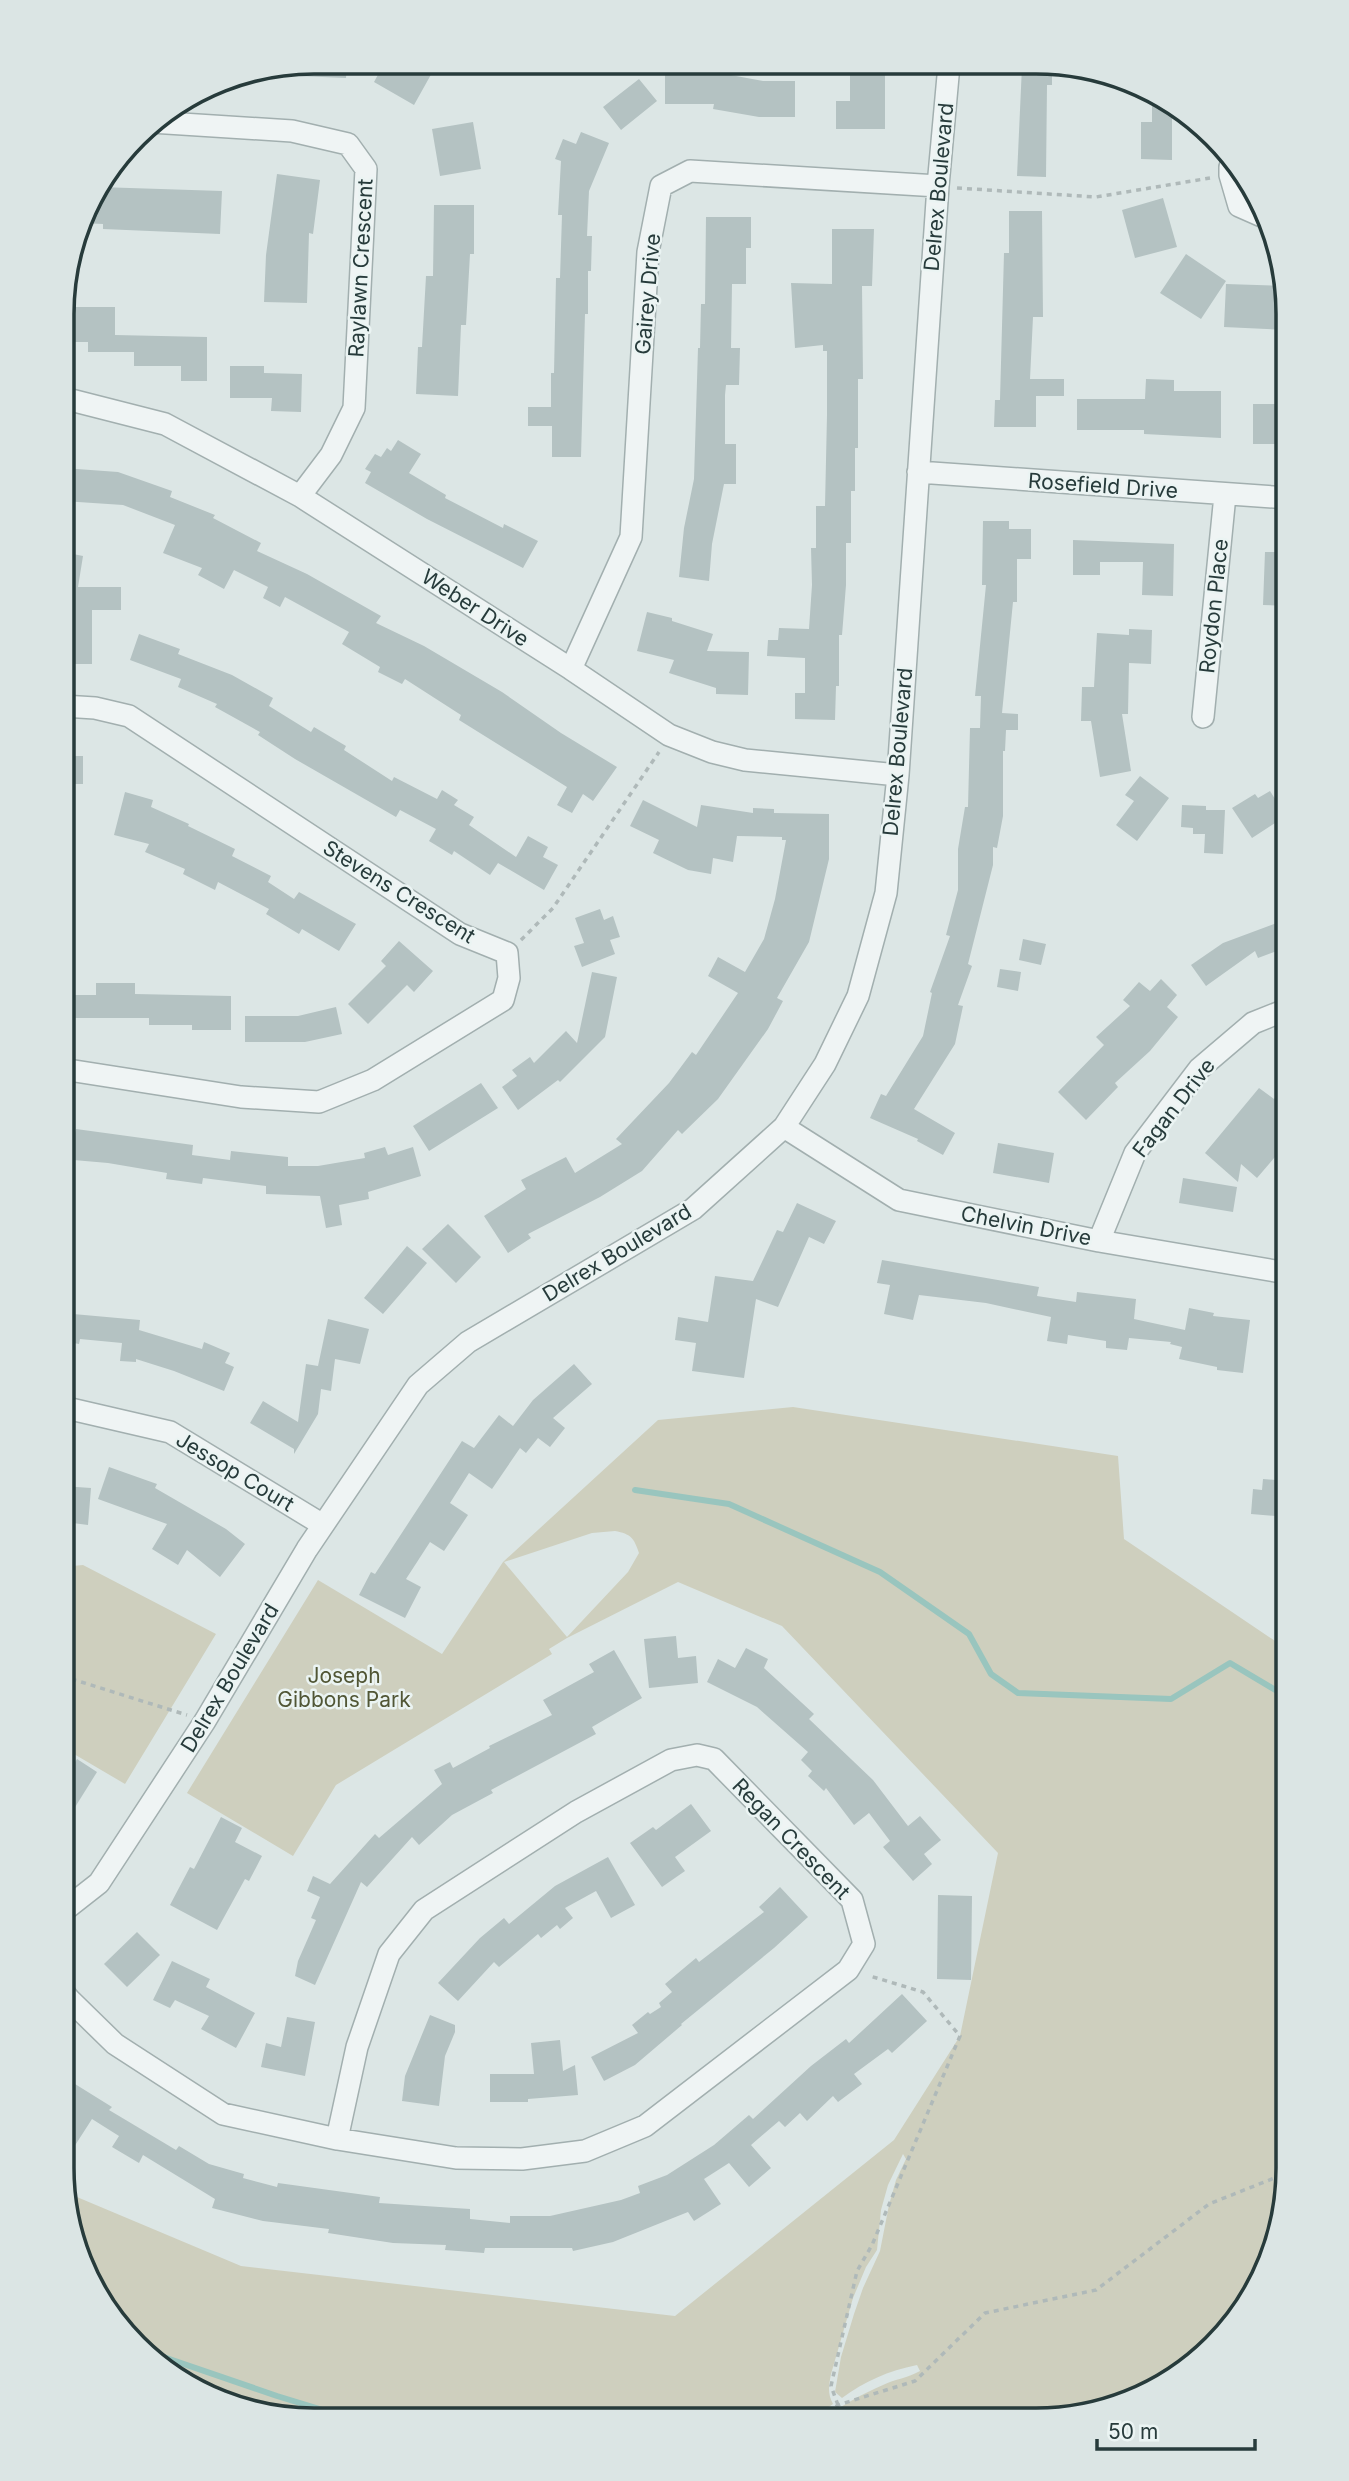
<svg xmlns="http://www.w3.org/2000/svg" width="1349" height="2481" font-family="Inter,sans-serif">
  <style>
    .green { fill: #cecfbe; fill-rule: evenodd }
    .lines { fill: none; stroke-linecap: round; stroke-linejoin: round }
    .stream { stroke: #99c5be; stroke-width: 6 }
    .building { fill: #b4c2c2 }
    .minor-casing { stroke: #a2afaf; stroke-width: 24 }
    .path { stroke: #afb9b9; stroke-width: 3.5; stroke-dasharray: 5 5; stroke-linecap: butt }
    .minor { stroke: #eff4f4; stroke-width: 21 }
    .labels { text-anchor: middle; stroke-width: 5; stroke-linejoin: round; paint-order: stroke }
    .street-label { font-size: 21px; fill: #273b3b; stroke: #ebf4f3 }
    .park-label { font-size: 21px; fill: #515635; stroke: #ebf4f3 }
    .rim { fill: none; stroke: #273b3b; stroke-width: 3.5 }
  </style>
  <rect width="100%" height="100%" fill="#dce6e5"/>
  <path class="green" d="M793 1407 1118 1456 1124 1539 1287 1649V2184L1269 2263 1236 2321 1189 2368 1117 2406 1035 2420 824 2419C842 2405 862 2394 883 2385 895 2379 908 2378 920 2371L917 2365C888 2371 865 2381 842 2398L835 2392 841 2357 854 2314 863 2288 880 2251 889 2205 896 2180 906 2159 903 2154 888 2185 881 2210 877 2250 866 2267 853 2298 831 2374C829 2385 827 2393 833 2404L811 2419 281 2418 203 2394 148 2357 75 2249 65 2192 241 2266 675 2316 894 2140 960 2036 998 1853 782 1626 678 1582 567 1638 549 1649 552 1654 336 1785 293 1856 187 1793 318 1580 442 1654 503 1562 658 1420ZM615 1531C631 1534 634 1538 639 1553L628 1572 567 1637 504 1562 592 1533Z
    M83 1565 216 1634 125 1784 62 1747V1567Z"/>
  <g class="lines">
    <path class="stream" d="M635 1490 729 1504 880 1572 969 1634 991 1674 1018 1693 1171 1699 1230 1663 1287 1697
      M143 2350 277 2396 349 2418"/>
  </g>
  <path class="building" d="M314 61H347L346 78 276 75V69Z
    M385 62H438L414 105 374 82Z
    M850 65H885V129H836V101H850Z
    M1022 66H1052V85H1047L1046 177 1017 176Z
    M665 73H720L763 81H795V117H759L713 109 714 104H665Z
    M639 79 657 101 621 130 603 107Z
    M1152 99 1172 109V160L1141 159V122H1152Z
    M473 122 481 169 440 176 432 129Z
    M581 132 609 143 589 191 587 236H592L591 271H588V314H585L581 457H552V426H528V407H551V373H554L556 278H560L562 215H558L561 161 555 159 563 139 576 144Z
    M277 174 320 180 313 234 309 233 307 303 264 302 266 255Z
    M99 187 222 191 220 234 103 229V224L81 223 87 202Z
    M1163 198 1177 247 1135 258 1122 210Z
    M434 205H474V254H470L466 325H461L458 396 416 394 418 347H422L426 276H433Z
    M1009 211H1042L1043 317H1033L1030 379H1064V396H1036V427H994L995 400H1000L1004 253H1009Z
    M706 217H751V248H746V284H732L731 348H740L739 385H726L725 395V444H736V484H724L712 544 709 581 679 577 684 528 694 479 698 348H700L701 304H705Z
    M832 229H874L872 286H862L863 379H858V448H855V491H851V543H846V585L842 635H839V686H836L835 720 795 719V693H805V658L767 656 768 640H778L779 628 809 629 812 585 811 548H816V506H825L827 415V351H823V345L795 348 791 283 832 284Z
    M1186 254 1226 281 1201 319 1160 293Z
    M1226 284 1283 286 1288 330 1224 327Z
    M72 307H115V335L207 337V381H181V366H134V352H88V342H63V311H72Z
    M230 366H264V373L302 374 301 412 271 411 272 398H230Z
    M1146 379 1174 380V391H1221V438L1144 434V430H1077V399H1145Z
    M1253 404H1288V444H1253Z
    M398 440 421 454 409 473 446 495 445 498 503 528 504 524 538 541 523 568 427 519 365 483 371 472 365 469 375 454 381 457 387 448 391 451Z
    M63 468 118 472 172 491 170 497 215 515 213 518 261 543 257 551 307 574 381 616 376 623 424 646 502 692 561 733 617 767 593 801 583 794 572 813 557 805 567 787 459 720 461 715 405 679 402 684 378 672 380 667 342 644 349 632 285 597 280 607 263 598 268 587 234 570 224 589 198 575 202 568 163 553 175 525 123 505 63 501Z
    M983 521H1009V529H1031V559H1017V602H1013L1002 713 1018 714V730H1006L1005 751H1003V816L997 848 993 847V865L968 964 972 966 958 1005 963 1006 955 1044 914 1109 955 1133 943 1155 917 1141 918 1139 870 1118 881 1094 886 1096 923 1036 932 993 930 992 950 936 946 935 958 890V849L965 807H968L970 728H980L981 696H975L986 585H982Z
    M1073 540 1174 544 1173 596 1142 595 1143 562H1100V575H1073Z
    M63 552 83 556 78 587H121V610H92V664H63Z
    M1265 552H1288V606L1263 605Z
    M647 612 672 618V621L713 634 707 651 749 652 748 695 716 694V688L669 673 674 660 637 651Z
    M1129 629 1152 630 1151 664 1129 663 1128 714H1122L1131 771 1100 777 1091 721H1081L1082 687H1094L1097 633 1129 635Z
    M139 634 180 649 178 654 232 675 273 698 269 706 311 732 314 727 346 746 344 750 392 781 394 777 437 799 442 790 458 800 454 805 474 817 469 825 516 857 528 836 548 847 543 857 558 865 544 890 498 863 490 875 454 851 452 855 429 841 436 829 400 810 396 817 295 759 258 735 260 732 215 707 217 704 178 687 181 679 130 660Z
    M63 756H83V784H63Z
    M1140 776 1169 798 1137 841 1116 825 1134 801 1125 795Z
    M1270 791 1286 816 1252 838 1232 808 1255 794 1258 798Z
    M125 792 153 800 151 807 189 824 188 826 235 849 232 856 271 876 268 882 294 899 299 892 356 924 339 951 302 929 299 934 266 914 269 909 218 882 215 890 183 874 185 869 145 852 149 844 114 835Z
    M643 800 697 827 701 805 753 813V808L774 809V813L829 814V859L809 942 777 998 783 1001 768 1029 718 1099 682 1134 678 1130 642 1171 600 1197 528 1234 531 1238 508 1253 484 1216 526 1189 521 1180 566 1157 575 1173 622 1144 616 1139 669 1083 692 1052 696 1055 738 993 708 976 718 957 745 972 764 939 775 899 786 840H782V837L737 836 733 862 713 858 711 874 688 870 653 853 659 840 630 826Z
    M1182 805 1206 806V810H1225L1223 854 1204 853 1205 834H1193V828L1181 827Z
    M600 909 604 920 613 916 620 937 610 940 615 954 582 967 574 946 584 943 575 918Z
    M1282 921 1288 934V947L1258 958 1255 951 1206 986 1191 965 1223 943Z
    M1023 939 1046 944 1041 965 1019 960Z
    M399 941 433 971 414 992 407 985 368 1024 348 1004 386 966 381 961Z
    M1000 969 1021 972 1018 991 997 987Z
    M592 972 617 977 605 1037 560 1082 558 1080 518 1110 502 1087 517 1076 512 1070 530 1057 534 1063 566 1031 577 1043Z
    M1161 979 1177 995 1167 1007 1178 1017 1150 1051 1115 1083 1118 1087 1086 1120 1058 1092 1104 1045 1096 1037 1130 1006 1123 1000 1139 982 1150 991Z
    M96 983H135V994L231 996V1030H192V1025H149V1018H66V995H96Z
    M336 1007 342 1034 305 1042H245V1016H298Z
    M481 1083 498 1108 429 1151 413 1126Z
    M1288 1083 1287 1143 1257 1178 1241 1164 1238 1182 1205 1153 1259 1088 1274 1099Z
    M76 1129 193 1145 192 1155 230 1160 231 1151 288 1157V1166H318L365 1158 364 1153 385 1147 388 1155 413 1147 421 1176 368 1192 369 1199 339 1205 342 1225 326 1228 320 1196 266 1194V1186L203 1178 202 1184 166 1179 167 1173 108 1163 62 1159V1131L75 1133Z
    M998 1143 1054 1153 1049 1183 993 1173Z
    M1183 1178 1237 1187 1233 1212 1179 1203Z
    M797 1203 836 1221 824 1244 809 1237 778 1307 756 1299 744 1378 692 1371 696 1343 675 1340 678 1317 708 1322 715 1276 753 1281 777 1230 783 1232Z
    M448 1224 481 1257 456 1283 422 1249Z
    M407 1246 427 1263 383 1314 364 1298Z
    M882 1260 1039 1287 1037 1296 1076 1302 1077 1292 1136 1299 1134 1319 1185 1330 1189 1308 1214 1313 1213 1316 1250 1320 1243 1373 1217 1370V1367L1179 1359 1182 1347 1170 1344 1171 1342 1129 1338 1127 1350 1106 1348V1341L1068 1335 1067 1344 1047 1341 1051 1317 986 1303 919 1295 913 1320 884 1314 890 1285 877 1283Z
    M62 1313 140 1320 139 1330 202 1349 204 1342 230 1353 225 1363 234 1367 224 1391 174 1371 136 1359V1362L120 1361 122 1343 80 1339 79 1344 62 1341Z
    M328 1319 369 1329 360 1364 335 1359 331 1391 321 1389 318 1414 294 1454V1449L250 1423 263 1401 298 1422 306 1364 318 1366Z
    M574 1364 592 1384 553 1418 565 1428 550 1447 538 1438 526 1453 520 1448 492 1489 469 1473 450 1503 468 1515 444 1551 430 1542 406 1579 421 1587 405 1618 359 1595 371 1572 375 1574 462 1441 474 1448 499 1415 513 1426 533 1400Z
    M109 1467 157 1484 155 1488 226 1529 245 1544 220 1577 187 1550 178 1565 152 1549 167 1524 98 1499Z
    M1263 1479 1287 1481V1517L1251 1514 1253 1489 1262 1490Z
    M62 1486 91 1488 88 1525 65 1522V1513L62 1512Z
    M676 1636 678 1658 696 1656 698 1683 649 1688 644 1639Z
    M746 1648 768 1659 764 1668 814 1714 809 1719 873 1780 908 1826 920 1816 941 1840 924 1854 932 1864 913 1881 883 1847 890 1841 869 1813 854 1825 826 1788 824 1791 808 1776 812 1771 801 1760 808 1752 757 1707 707 1682 718 1659 735 1668Z
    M614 1650 642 1698 592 1727 596 1734 491 1790 493 1793 452 1815 419 1845 412 1837 367 1887 361 1882 315 1985 295 1976 298 1961 316 1920 311 1918 320 1897 307 1891 313 1876 330 1884 375 1834 379 1838 442 1784 434 1770 450 1762 453 1768 490 1748 489 1746 552 1715 543 1700 594 1672 589 1664Z
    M77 1759 97 1772 62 1828V1783Z
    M691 1804 711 1831 675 1857 685 1871 662 1887 630 1843 653 1827 656 1830Z
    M221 1817 242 1828 235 1842 262 1856 249 1881 245 1879 217 1930 170 1905 190 1867 194 1869Z
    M608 1857 635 1905 611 1918 596 1891 565 1908 573 1918 560 1929 557 1925 541 1938 538 1934 499 1967 494 1962 458 2001 438 1983 480 1938 504 1918 509 1924 555 1886Z
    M780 1887 808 1917 774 1948 681 2024 682 2025 635 2065 604 2081 591 2057 638 2033 632 2025 648 2012 650 2014 661 2007 659 2003 672 1992 665 1984 696 1958 699 1962 764 1912 759 1907Z
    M938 1895 972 1896 971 1980 937 1979Z
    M137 1932 160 1955 127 1987 104 1964Z
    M172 1961 210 1979 206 1987 255 2013 236 2048 201 2029 209 2016 175 2000 170 2008 153 2000Z
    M902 1994 927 2021 892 2053 888 2049 854 2074 862 2084 838 2102 833 2096 807 2121 800 2113 785 2127 779 2121 751 2145 771 2168 749 2187 729 2163 704 2179 721 2204 694 2221 688 2212 613 2242 573 2251 572 2248H485L484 2253 445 2250 446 2245 393 2243 328 2233 329 2229 263 2221 212 2208 215 2199 143 2155 139 2163 112 2147 119 2136 92 2119 74 2147 61 2138V2106L75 2084 112 2107 109 2110 176 2150 179 2146 209 2164 244 2174 243 2178 277 2187 278 2183 380 2197 379 2203 470 2209V2219L510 2223V2216H550L621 2200 640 2193 638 2186 667 2175 714 2145 749 2115 753 2119 811 2066 846 2039 849 2043Z
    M430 2015 455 2025V2032L445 2056 439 2106 402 2101 405 2076Z
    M287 2017 315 2022 305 2076 261 2067 266 2043 281 2047Z
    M560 2040 563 2071 575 2065 578 2095 528 2099V2102H490V2074H534L531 2043Z"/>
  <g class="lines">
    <g class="minor-casing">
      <path id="minor" d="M151 122 292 131 348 144 366 169 354 408 331 455 300 496
        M1230 167V175L1239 206 1264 217
        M63 398 165 424 300 496 571 669 669 735 712 752 745 760 898 775
        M918 472 1288 498
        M571 669 631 537 648 252 661 186 690 171 938 186
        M1203 717 1225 495
        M62 1069 241 1097 319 1102 373 1080 503 1000 509 978 507 953 460 934 129 716 95 708 63 706
        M784 1127 899 1200 1099 1241 1287 1273
        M1099 1241 1135 1153 1199 1069 1253 1023 1288 1009
        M62 1407 170 1432 323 1525
        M62 1912 99 1883 205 1721 307 1549 418 1385 468 1342 693 1209 784 1127 825 1064 858 996 886 893 898 775 938 186 949 65
        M61 1989 69 1999 115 2044 223 2114 337 2139 456 2158 522 2159 585 2151 645 2126 848 1970 864 1944 852 1900 714 1759 697 1755 671 1760 576 1812 424 1910 389 1954 357 2047 337 2139"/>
    </g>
    <path class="path" d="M957 188 1096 197 1210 178
      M521 940 553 908 659 752
      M62 1676 187 1715
      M838 2405 831 2386 857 2271 872 2245 960 2036 923 1992 870 1976
      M820 2419 838 2405 915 2381 985 2313 1096 2290 1209 2204 1287 2173"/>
    <use href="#minor" class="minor"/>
  </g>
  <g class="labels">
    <g class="street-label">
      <text transform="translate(939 187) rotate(-85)" y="7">Delrex Boulevard</text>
      <text transform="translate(361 268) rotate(-87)" y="7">Raylawn Crescent</text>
      <text transform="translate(648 294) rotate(-85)" y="7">Gairey Drive</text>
      <text transform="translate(1103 486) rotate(4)" y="7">Rosefield Drive</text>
      <text transform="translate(1214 606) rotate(-84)" y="7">Roydon Place</text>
      <text transform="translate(475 608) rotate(33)" y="7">Weber Drive</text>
      <text transform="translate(898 752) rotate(-85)" y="7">Delrex Boulevard</text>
      <text transform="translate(399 892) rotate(32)" y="7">Stevens Crescent</text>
      <text transform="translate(1174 1108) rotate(-52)" y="7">Fagan Drive</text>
      <text transform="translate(1026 1226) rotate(11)" y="7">Chelvin Drive</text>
      <text transform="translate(617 1253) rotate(-31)" y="7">Delrex Boulevard</text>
      <text transform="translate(235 1472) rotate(31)" y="7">Jessop Court</text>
      <text transform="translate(230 1678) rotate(-59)" y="7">Delrex Boulevard</text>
      <text transform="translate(791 1839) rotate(46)" y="7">Regan Crescent</text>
    </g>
    <g class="park-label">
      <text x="344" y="1683">Joseph<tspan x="344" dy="24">Gibbons Park</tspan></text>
    </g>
  </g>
  <path d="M0 0H1349V2481H0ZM314 74H1036A240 240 0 0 1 1276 314V2168A240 240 0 0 1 1036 2408H314A240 240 0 0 1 74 2168V314A240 240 0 0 1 314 74Z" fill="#dbe5e4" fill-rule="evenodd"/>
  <path class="rim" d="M314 74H1036A240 240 0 0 1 1276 314V2168A240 240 0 0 1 1036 2408H314A240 240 0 0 1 74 2168V314A240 240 0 0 1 314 74Z"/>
  <path d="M1097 2439v10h158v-10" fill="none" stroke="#273b3b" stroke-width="3.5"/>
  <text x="1108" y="2439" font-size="21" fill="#273b3b" stroke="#ebf4f3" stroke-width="5" paint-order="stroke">50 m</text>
</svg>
